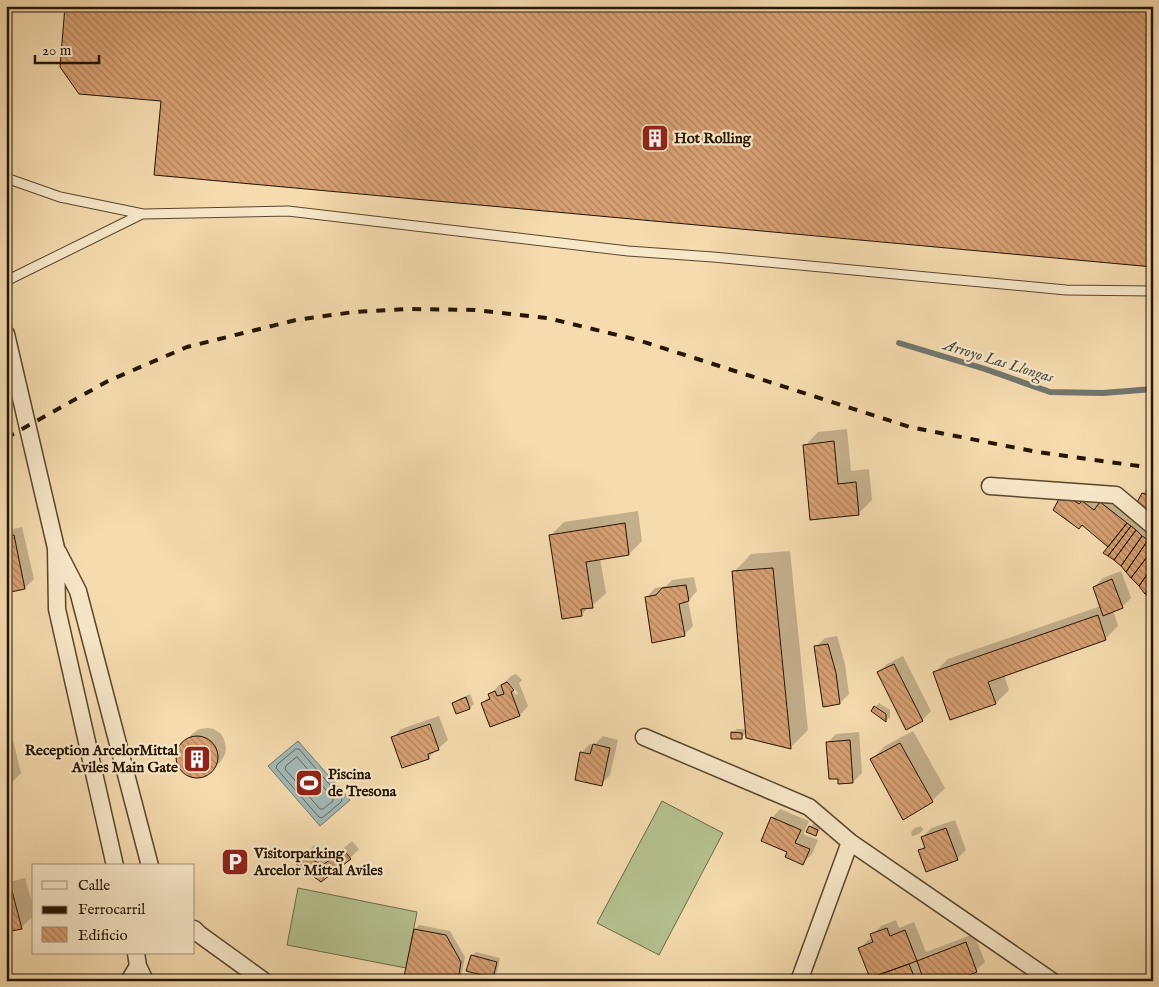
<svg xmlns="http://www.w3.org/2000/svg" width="1159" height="987" font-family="'IM FELL English',serif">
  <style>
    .grass { fill: #b5c18f; stroke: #6d6a48 }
    .water { fill: #a3b8b7; stroke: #71766e }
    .shadow { fill: #0003; fill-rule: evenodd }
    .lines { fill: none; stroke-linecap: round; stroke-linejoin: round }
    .shore { stroke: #64665c; stroke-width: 1 }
    .stream { stroke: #71766e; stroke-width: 6 }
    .building { fill: url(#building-back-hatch); stroke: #251401 }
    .lane-casing { stroke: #59462c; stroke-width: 11 }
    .street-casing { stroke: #59462c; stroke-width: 19 }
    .lane { stroke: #f8e8ca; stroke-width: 9 }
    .street { stroke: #f8e8ca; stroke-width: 16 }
    .rail { stroke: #251401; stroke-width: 4; stroke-dasharray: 9 9; stroke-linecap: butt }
    .labels { text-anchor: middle; stroke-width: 4.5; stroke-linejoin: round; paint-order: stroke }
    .poi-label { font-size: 15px; font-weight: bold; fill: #251401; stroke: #f8e8ca; text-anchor: start }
    .water-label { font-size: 16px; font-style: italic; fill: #514d41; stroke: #f8e8ca }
  </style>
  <defs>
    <pattern id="building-back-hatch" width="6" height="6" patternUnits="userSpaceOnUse" patternTransform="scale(1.25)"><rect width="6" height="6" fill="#d7a073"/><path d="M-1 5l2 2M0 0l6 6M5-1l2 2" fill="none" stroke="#ae815c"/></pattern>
  </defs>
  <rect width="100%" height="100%" fill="#f5dbae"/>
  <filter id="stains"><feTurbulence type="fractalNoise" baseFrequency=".004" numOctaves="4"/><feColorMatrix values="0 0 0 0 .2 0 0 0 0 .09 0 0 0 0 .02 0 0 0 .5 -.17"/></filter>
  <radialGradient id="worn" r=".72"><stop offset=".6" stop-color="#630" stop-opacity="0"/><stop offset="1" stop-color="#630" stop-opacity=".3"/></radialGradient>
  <path class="grass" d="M662 801 723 833 659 955 597 923Z
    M298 888 417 912 406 968 287 945Z"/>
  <path class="water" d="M298 741 350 800 320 826 268 766Z"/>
  <path class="shadow" d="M847 429 851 471 869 469 872 500 859 513 805 446 818 432Z
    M1147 489 1153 491V518L1137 505 1143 493Z
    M1110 494 1134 514 1130 519 1153 537V598L1113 542 1060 499Z
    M638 511 642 541 629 554 600 558 606 593 592 606 589 607 581 615 551 535 564 522Z
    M22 527 34 579 25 588 6 592V537L14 529Z
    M790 551 808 730 790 748 747 732 741 738 732 733 737 729H747L734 572 751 554Z
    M1121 571 1131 598 1122 607 1113 610 1118 626 1105 639 1004 675 1009 690 996 703 935 672 948 659 1101 606 1094 587 1103 578Z
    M694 577 697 591 688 601 693 626 684 635 647 597 655 588 666 586 672 580Z
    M837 636 845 664 849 694 840 703 816 647 825 638Z
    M903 656 931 711 922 720 878 672 887 664Z
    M516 674 522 680 519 683 528 706 520 715 483 703 499 685 504 683 511 676ZM511 685 518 693 516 695 509 686Z
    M470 694 474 704 470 708 457 713 453 704 457 700Z
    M879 703 890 710V717L886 721 872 711Z
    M6 712 21 773 6 789Z
    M439 716 448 740 428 758 393 738 401 729Z
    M208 728 214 729 221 734 224 739 226 748 225 754 221 761 211 771 204 776H192L184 773 179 766 177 757 179 749 192 734 199 729Z
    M913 731 945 788 932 801 872 759 885 746Z
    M859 732 862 773 853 782 828 742 836 734Z
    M603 736 618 740 610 775 601 784 581 753 590 744 594 745Z
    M780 809 809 821 803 834 818 840 812 854 803 863 789 851 772 818Z
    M955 820 966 850 957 859 920 851 925 845 923 837 931 828Z
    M814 823 821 826 819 831 815 835 810 827Z
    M921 826 923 830 919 834 912 836 911 832 915 828Z
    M352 841 359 849 350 858 321 881 298 864 305 854 314 845 332 858Z
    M25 878 34 909V915L22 927 6 931V883Z
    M896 920 899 928 914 922 926 952 974 934 985 962 976 970 951 981H852L869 974 860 949 868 940 873 938 872 935 881 926Z
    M419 925 450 931 465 957 461 977 458 981 415 929Z
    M476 952 500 958 497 972 493 976 472 956Z"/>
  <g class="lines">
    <path class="shore" d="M296 749H299L342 799 341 802 322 818 319 817 276 768 277 765Z
      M297 757 333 798V801L323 809H320L285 769 286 766Z"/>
    <path class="stream" d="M899 343 985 369 1050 392 1103 393 1153 389"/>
  </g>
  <path class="building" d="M65 6H1153V267L154 175 161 101 79 94 60 67Z
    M834 441 838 484 856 482 859 515 810 520 803 445Z
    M1142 493 1153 497V504L1149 517 1135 506Z
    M1068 497 1079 504 1082 501 1094 510 1100 502 1127 523 1108 547 1082 525 1079 529 1053 510 1059 499Z
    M625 523 629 555 586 562 593 608 581 609 582 616 562 619 549 535Z
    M1127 523 1131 526 1108 556 1103 553Z
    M1131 526 1136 530 1114 560 1108 556Z
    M1136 530 1142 536 1121 566 1114 560Z
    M14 535 25 589 6 593V537Z
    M1142 536 1148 540 1126 572 1121 566Z
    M1148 540 1153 544V549L1131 578 1126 572Z
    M1153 549V566L1139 586 1131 578Z
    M1153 566V582L1145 594 1139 586Z
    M773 568 789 728 791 749 746 738 732 571Z
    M1112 579 1123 608 1103 616 1093 587Z
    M1153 582V600L1145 594Z
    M686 585 689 601 679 604 685 636 652 643 645 597 656 595 662 588Z
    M1098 615 1106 640 988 682 996 704 950 720 933 672Z
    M828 644 836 673 840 704 823 707 814 646Z
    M894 664 923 721 906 730 877 672Z
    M507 682 514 690 511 692 520 716 490 727 481 703 490 699 488 694 495 691 497 696 504 694 501 685Z
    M466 697 470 709 456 714 452 703Z
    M874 706 886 714V722L871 711Z
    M430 724 439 750 428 754 429 759 402 768 391 737Z
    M731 732 742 733V739H731Z
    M176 757a21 21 0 1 1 42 0a21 21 0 1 1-42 0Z
    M850 740 853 783 838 784V779H829L826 742Z
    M900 743 933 802 903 820 870 759Z
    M593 744 610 748 602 786 575 780 580 752 590 754Z
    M771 817 801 830 795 843 810 849 803 865 785 857 787 852 761 841Z
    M809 826 818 830 816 836 806 832Z
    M946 828 958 860 926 872 918 850 925 848 921 837Z
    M343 849 351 859 321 882 296 864 304 853 322 866Z
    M12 891 22 929 6 932V892Z
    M887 928 890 936 905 930 917 961 870 978 858 948 873 942 870 934Z
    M414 929 446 935 461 962 458 981H403Z
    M966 942 977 972 954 981H924L917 961Z
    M471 955 497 962 493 978 466 971Z
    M909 964 916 981H880L878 975Z"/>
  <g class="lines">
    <g class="lane-casing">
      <path id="lane" d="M6 178 60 197 143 214 288 211 628 251 713 257 1066 290 1153 291
        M6 281 142 214"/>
    </g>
    <g class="street-casing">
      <path id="street" d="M6 334 56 548 57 609 115 866
        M990 486 1116 495 1153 526
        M58 552 78 591 150 866
        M644 737 809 807 850 842 1052 981
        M194 929 199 934 264 981
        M136 953 138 966 145 981
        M129 981 138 966
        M799 981 850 842"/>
    </g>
    <use href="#lane" class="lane"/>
    <use href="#street" class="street"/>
    <path class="rail" d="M6 438 108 381 187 347 296 320 354 312 407 309 475 310 547 318 638 340 910 427 1037 452 1153 468"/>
  </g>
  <defs>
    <g id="building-square" transform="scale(1.4375)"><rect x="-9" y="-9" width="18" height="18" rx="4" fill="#8f2418" stroke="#f8e8ca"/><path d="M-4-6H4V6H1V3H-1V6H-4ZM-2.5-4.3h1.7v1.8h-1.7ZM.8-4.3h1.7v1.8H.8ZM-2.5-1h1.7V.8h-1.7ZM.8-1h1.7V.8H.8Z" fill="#fff"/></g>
    <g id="stadium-square" transform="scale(1.4375)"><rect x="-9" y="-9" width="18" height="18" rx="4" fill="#8f2418" stroke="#f8e8ca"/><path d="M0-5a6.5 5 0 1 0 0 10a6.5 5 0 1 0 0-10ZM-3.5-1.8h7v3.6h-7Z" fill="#fff"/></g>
    <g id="parking-square" transform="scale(1.4375)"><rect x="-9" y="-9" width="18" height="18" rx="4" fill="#8f2418" stroke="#f8e8ca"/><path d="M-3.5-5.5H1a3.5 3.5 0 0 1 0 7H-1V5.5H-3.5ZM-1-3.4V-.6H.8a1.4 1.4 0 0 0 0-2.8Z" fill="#fff"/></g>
  </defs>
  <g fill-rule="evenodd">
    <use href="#building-square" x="655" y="138"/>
    <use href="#building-square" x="197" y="759"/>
    <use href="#stadium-square" x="309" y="783"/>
    <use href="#parking-square" x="235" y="862"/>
  </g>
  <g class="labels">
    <g class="poi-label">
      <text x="674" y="143">Hot Rolling</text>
      <text x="178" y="755" text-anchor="end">Reception ArcelorMittal<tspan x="178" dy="17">Aviles Main Gate</tspan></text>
      <text x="328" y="779">Piscina<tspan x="328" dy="17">de Tresona</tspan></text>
      <text x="254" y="858">Visitorparking<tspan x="254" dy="17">Arcelor Mittal Aviles</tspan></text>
    </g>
    <g class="water-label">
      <text transform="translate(999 360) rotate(17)" y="6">Arroyo Las Llongas</text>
    </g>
  </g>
  <rect width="1159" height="987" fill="none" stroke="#f5dbae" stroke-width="25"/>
  <rect x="8" y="8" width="1144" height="972" fill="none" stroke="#251401" stroke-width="2.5"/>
  <rect x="12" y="12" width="1134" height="962" fill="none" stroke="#251401"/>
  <rect x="32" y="864" width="162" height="90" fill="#f8e8ca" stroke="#a4937a"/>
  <rect x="42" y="881" width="25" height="8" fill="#f8e8ca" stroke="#a4937a"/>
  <text x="78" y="890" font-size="15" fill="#251401">Calle</text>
  <rect x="42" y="906" width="25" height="8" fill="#251401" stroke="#a4937a"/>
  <text x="78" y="914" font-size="15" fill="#251401">Ferrocarril</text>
  <rect x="42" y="927" width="25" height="15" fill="url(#building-back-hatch)" stroke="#a4937a"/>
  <text x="78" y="940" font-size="15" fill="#251401">Edificio</text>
  <path d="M35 55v8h64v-8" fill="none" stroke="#251401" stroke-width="2.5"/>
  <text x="42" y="55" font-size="15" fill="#251401" stroke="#f8e8ca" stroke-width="4" paint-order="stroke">20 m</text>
  <rect width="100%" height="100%" filter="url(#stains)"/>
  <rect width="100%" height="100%" fill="url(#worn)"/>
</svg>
